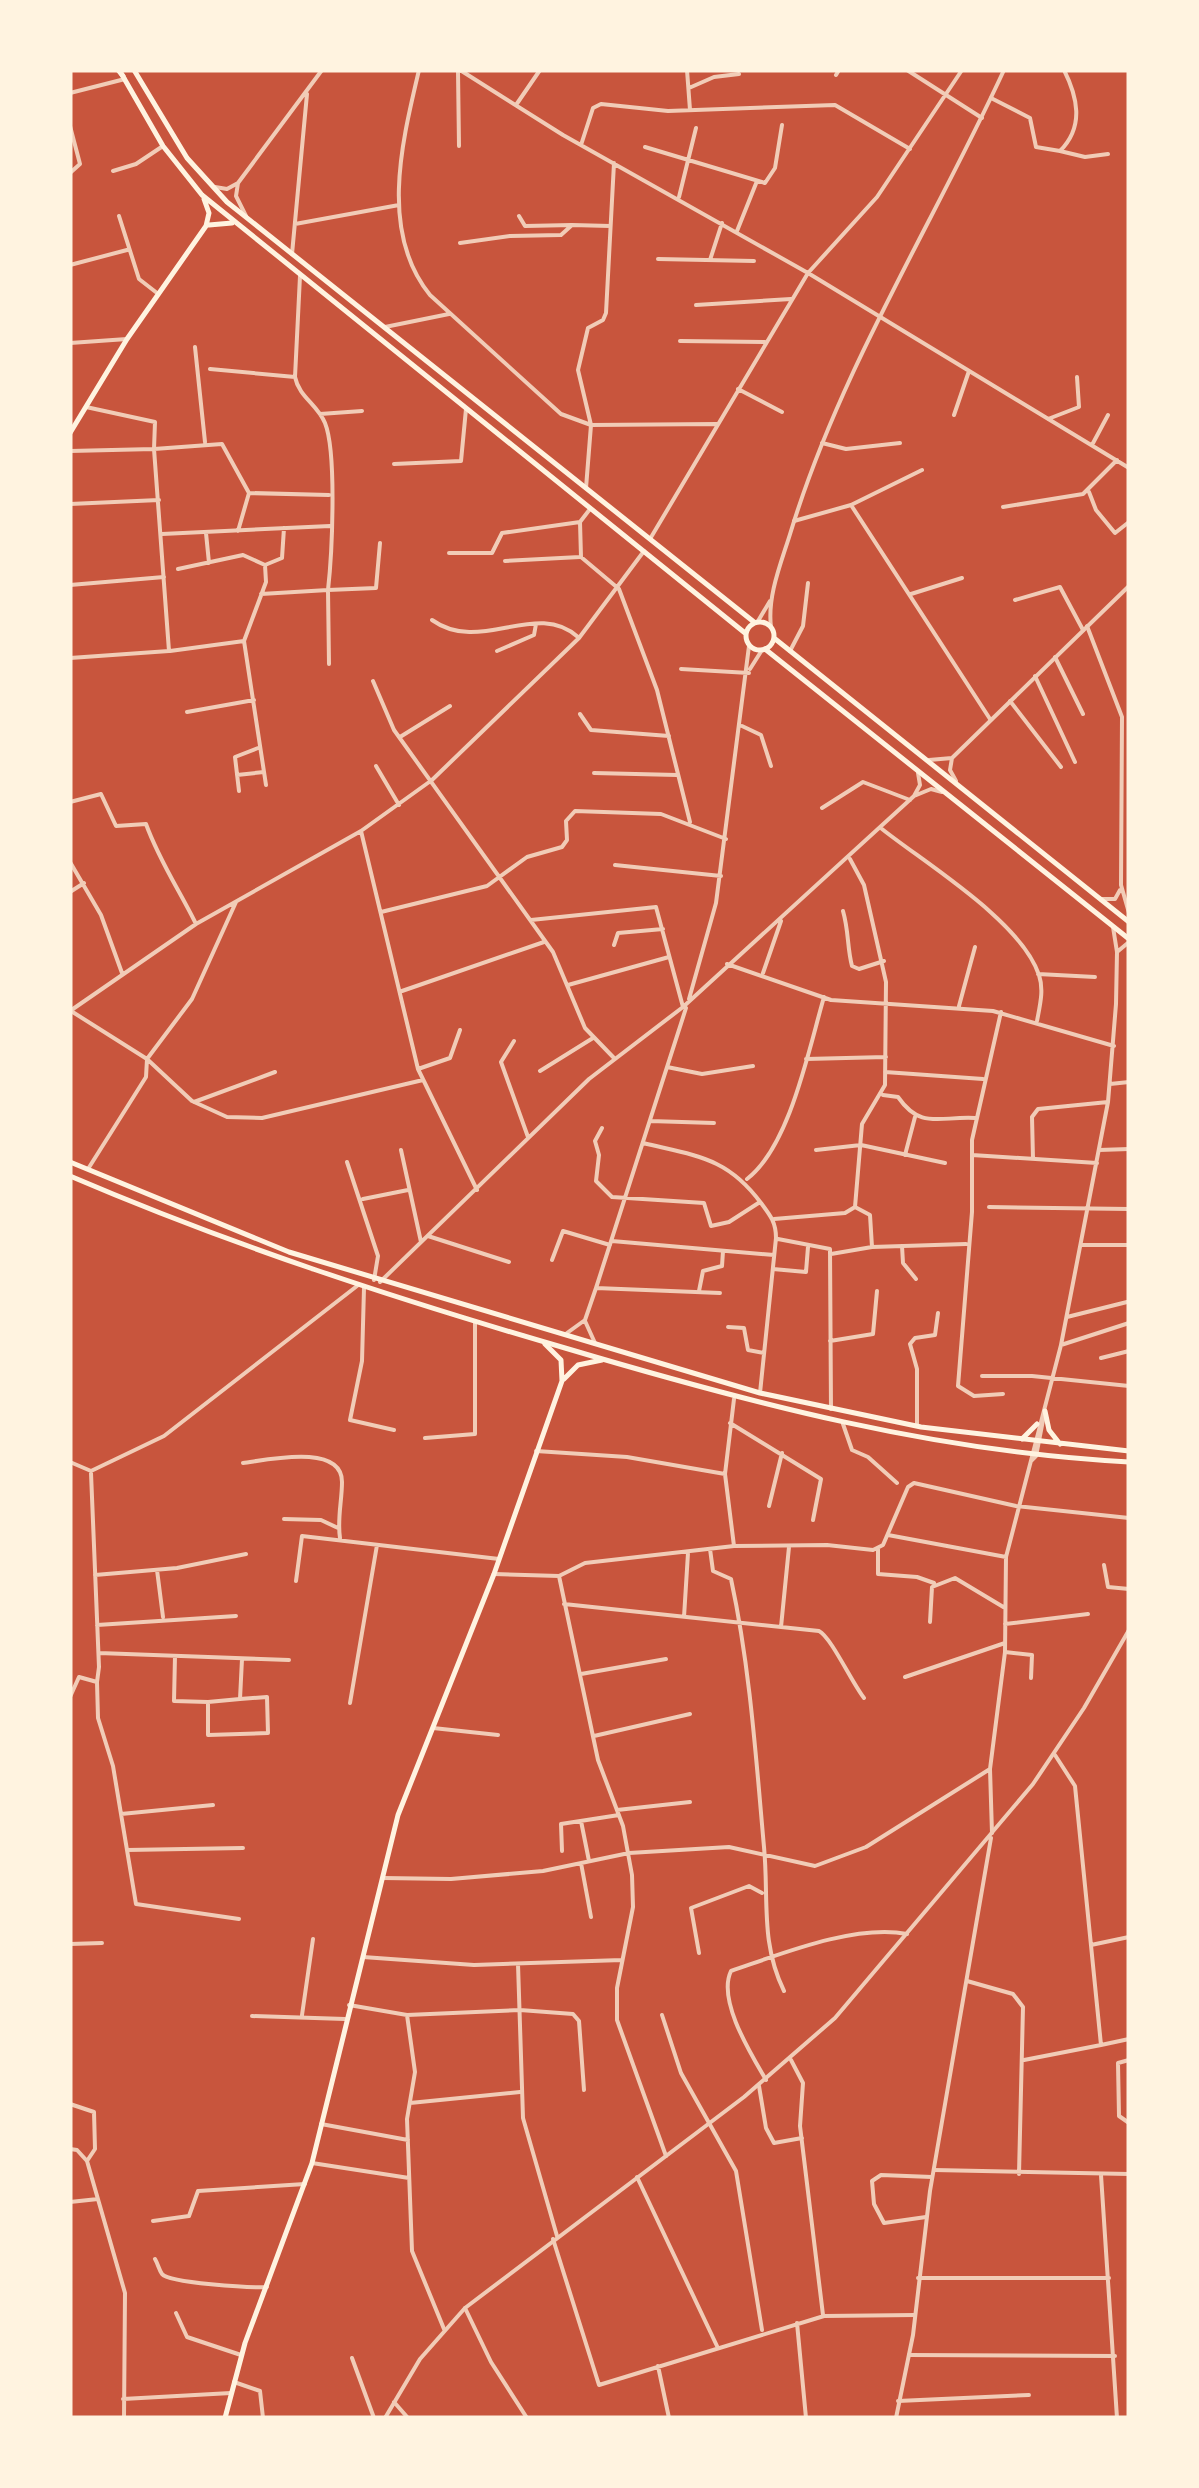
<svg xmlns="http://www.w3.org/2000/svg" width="1199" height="2488" font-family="'Fira Sans',sans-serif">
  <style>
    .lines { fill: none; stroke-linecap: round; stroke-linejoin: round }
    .minor { stroke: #f1ccb7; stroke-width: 4 }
    .tertiary { stroke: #f1ccb7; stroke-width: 4 }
    .secondary { stroke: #fff3e0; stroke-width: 5 }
    .primary { stroke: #fff3e0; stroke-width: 5 }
  </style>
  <rect width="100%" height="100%" fill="#c8553d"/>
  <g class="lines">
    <path class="minor" d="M419 70C402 142 379 232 430 295L561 414 591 425 717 424
      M460 70 563 135 808 273 1129 468
      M687 70 690 110
      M907 70 982 118
      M458 71 459 146
      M836 75 839 70
      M689 88 714 77 739 74
      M70 93 125 79
      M991 98 1030 118 1036 147 1060 151C1085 126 1077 96 1064 70
      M516 105 540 70
      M70 126 80 164 70 173
      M581 145 593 108 601 104 668 111 835 105 910 149
      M645 147 765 183 775 168 782 125
      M1060 151 1085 157 1108 154
      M113 171 136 164 163 146
      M238 183 236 196 246 216
      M215 187 227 189 238 183 322 70
      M679 197 696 128
      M119 216 139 279 157 293
      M519 216 525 226 572 225
      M295 224 399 205
      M737 231 757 181
      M460 243 510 236 561 235 572 225 610 226
      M292 254 307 94
      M658 259 754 261
      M710 260 722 223
      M70 265 127 250
      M696 305 791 299
      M385 327 449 314
      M680 341 765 342
      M70 343 127 339
      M195 347 205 442
      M210 369 295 377
      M738 389 782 412
      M86 407 155 422 154 449 222 444 249 493 238 531
      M320 414 362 411
      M954 415 969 371
      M1048 419 1079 407 1077 377
      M822 443 846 449 900 443
      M1092 445 1108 415
      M70 451 154 449 169 651 70 658
      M394 464 461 461 466 409
      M586 488 591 425 578 370 588 328 603 320 606 313 614 163
      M1089 492 1096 510 1115 533 1129 522
      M249 493 329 495
      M70 504 159 500
      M851 505 922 470
      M1003 507 1083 494 1117 460
      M590 509 580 522 581 557 619 589 657 690 690 822
      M794 521 851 505 990 719
      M206 533 209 563
      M162 534 330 526
      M650 539 808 273 877 197 962 70
      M449 553H492L502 533 580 522
      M505 561 580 557
      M265 565 282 558 284 528
      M178 569 243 555 265 565 266 582 244 641 266 785
      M70 585 164 577
      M261 594 328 590C332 555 337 453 325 423 317 404 299 397 295 377L300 276
      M911 594 962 578
      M1015 600 1060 587 1083 630
      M432 620C481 655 536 599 578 637
      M1087 626 1122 717 1121 885 1129 913
      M170 651 244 641
      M497 651 534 635 536 624
      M790 651 803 626 808 583
      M1055 657 1083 714
      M329 664 328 590 376 588 380 543
      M681 669 749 673
      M750 669 762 650
      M1035 676 1075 762
      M373 681 394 730 553 952 585 1028 614 1058
      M1010 701 1061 767
      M187 712 254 700
      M580 714 591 730 669 736
      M742 726 761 735 771 766
      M400 737 450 706
      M376 766 399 805
      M594 773 677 775
      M237 775 264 772
      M239 791 235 757 258 748
      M914 796 931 789 942 792
      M70 802 101 794 116 826 146 824C159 860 178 888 195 922
      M822 808 863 782 910 800
      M882 829C926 864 1021 921 1039 975 1044 990 1040 1005 1037 1021
      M361 831 418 1069 477 1190
      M70 862 101 915 122 973
      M615 865 721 876
      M70 892 84 883
      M1101 899H1115L1120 890
      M843 911C849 932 847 947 852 966L859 969 884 961
      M381 912 487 886 527 857 562 847 567 840 566 821 575 811 661 814 726 839
      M531 920 656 907 683 1007
      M614 945 618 933 663 929
      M1117 952 1129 942
      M727 964 831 1000 993 1011 1114 1046
      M763 973 781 921
      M1038 974 1095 977
      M568 985 669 957
      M402 991 544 942
      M689 999 716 903 749 646
      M959 1006 975 947
      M70 1011 196 924 361 831 432 780 579 638 644 551
      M71 1011 147 1059 192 1101 227 1117 262 1118 423 1080
      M1001 1012 972 1140V1212L958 1386 974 1396 1003 1394
      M514 1041 501 1062 528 1137
      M806 1059 886 1057
      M667 1067 702 1074 753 1066
      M418 1069 450 1058 460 1030
      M540 1071 593 1038
      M885 1072 983 1079
      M1110 1084 1129 1082
      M883 1095 898 1097C921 1130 939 1116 975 1118
      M194 1102 275 1072
      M650 1121 714 1123
      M602 1128 595 1141 599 1155 596 1181 612 1197 704 1203 711 1226 729 1222 760 1202
      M643 1143C696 1156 727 1157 761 1203 770 1215 776 1222 776 1238L760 1393
      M401 1150 421 1242
      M816 1150 861 1145 945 1163
      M1099 1150 1129 1149
      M905 1155 915 1117
      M972 1155 1097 1163
      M1033 1159 1032 1117 1038 1109 1108 1102
      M347 1162 378 1256 374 1280
      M88 1169 146 1077 147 1059 192 999 236 902
      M747 1179C790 1146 809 1048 824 997
      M363 1199 408 1190
      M855 1207 870 1215 872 1247
      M989 1207 1129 1209
      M774 1219 845 1213 855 1207 862 1124 885 1085 886 982 864 885 850 859
      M428 1236 509 1262
      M778 1239 830 1249 831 1409
      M612 1241 774 1255
      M1081 1245H1129
      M902 1246 903 1263 916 1279
      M831 1254 872 1247 966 1244
      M552 1260 563 1231 610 1245
      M773 1269 806 1272 808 1247
      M380 1282 589 1079 683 1007 914 796 920 785 918 773
      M364 1288 362 1361 350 1420 394 1430
      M596 1288 720 1293
      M699 1291 703 1271 722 1266 723 1251
      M1067 1317 1127 1302
      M585 1321 595 1343
      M728 1327 744 1328 748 1350 764 1353
      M567 1333 585 1320 596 1288 686 1008
      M830 1341 873 1334 877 1291
      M1061 1345 1129 1323
      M1101 1358 1129 1351
      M982 1376H1032L1129 1386
      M730 1423 821 1479 813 1520
      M843 1424 852 1450 868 1457 897 1483
      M917 1426V1369L910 1344 915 1338 935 1335 938 1313
      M425 1438 475 1434V1321
      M536 1451 627 1457 725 1474
      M1031 1461 1036 1456 1044 1415
      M70 1462 91 1471
      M243 1463C267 1460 342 1443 342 1482 342 1501 337 1519 340 1538
      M91 1471 164 1436 357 1286
      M769 1506 782 1453
      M284 1519 321 1520 338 1528
      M888 1535 1006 1557
      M734 1546 725 1474 734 1399
      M710 1549 713 1571 731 1579C750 1667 756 1758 764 1847 769 1898 760 1942 784 1991
      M878 1549V1574L917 1577 934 1583
      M1104 1565 1108 1587 1129 1589
      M157 1570 163 1617
      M494 1574 559 1576 585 1563 734 1546 827 1545 873 1550 883 1545 908 1487 914 1483 1016 1506 1129 1518
      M95 1575 177 1568 246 1554
      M559 1576 598 1760 623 1826 632 1875 633 1907 617 1988V2020L666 2156
      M296 1581 302 1536 499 1559
      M564 1604 819 1631C831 1637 852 1683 864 1698
      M684 1617 688 1553
      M930 1622 932 1587 955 1578 1005 1608
      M1005 1624 1088 1614
      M97 1625 236 1616
      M781 1627 789 1547
      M1005 1652 1032 1655 1031 1678
      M99 1653 289 1660
      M175 1656 174 1701 208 1702
      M581 1674 666 1659
      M905 1677 1005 1643
      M97 1682 98 1718 113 1766 136 1904 239 1919
      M70 1697 79 1677 97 1682 99 1667 91 1473
      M240 1699 267 1697 268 1733 208 1735V1702L240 1699 242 1659
      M350 1703 377 1545
      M433 1728 498 1735
      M594 1736 690 1714
      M1055 1755 1075 1786 1101 2045 1129 2039
      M617 1810 690 1802
      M121 1814 213 1805
      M581 1821 589 1861
      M992 1833 990 1769 1005 1652 1006 1557 1061 1345 1108 1102 1116 1004 1117 952 1113 927
      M127 1850 243 1848
      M562 1851 561 1824 619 1815
      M581 1863 591 1917
      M383 1878 451 1879 543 1871 629 1853 729 1847 815 1866 866 1847 990 1769
      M70 1944 102 1943
      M1091 1945 1129 1937
      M699 1953 691 1908 749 1886 762 1893
      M363 1957 474 1965 622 1960
      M518 1964 523 2118 557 2236
      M967 1981 1013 1994 1023 2007 1019 2174
      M349 2005 407 2015 415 2072 407 2119 412 2251 444 2329
      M302 2015 313 1939
      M407 2015 520 2010 573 2014 579 2021 584 2090
      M662 2015 681 2073 736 2171 762 2330
      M252 2016 345 2019
      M791 2060 803 2083 800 2126 823 2315
      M1024 2060 1101 2045
      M1129 2060 1118 2063 1119 2116 1129 2123
      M766 2080C751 2054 717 2000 731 1971 781 1954 855 1924 907 1934
      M759 2086 766 2128 774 2143 802 2138
      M410 2103 520 2092
      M70 2104 94 2112 95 2149 87 2161
      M321 2124 408 2140
      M70 2149 77 2150 87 2161 125 2293 124 2418
      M312 2163 409 2178
      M934 2170 1129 2174
      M1101 2175 1117 2418
      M637 2177 717 2346
      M70 2202 98 2199
      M926 2217 884 2223 874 2204 872 2181 881 2175 932 2177
      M153 2221 189 2216 198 2191 305 2184
      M553 2239 599 2385 824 2316 915 2315
      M155 2259C158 2264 159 2270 162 2274 169 2283 251 2288 267 2287
      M918 2278H1109
      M465 2308 491 2362 527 2418
      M176 2313 187 2337 241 2355
      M797 2323 806 2418
      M909 2355 1115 2356
      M352 2358 374 2418
      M658 2366 669 2418
      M234 2382 260 2391 263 2418
      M123 2399 231 2393
      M898 2401 1029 2395"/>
    <path class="tertiary" d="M758 621 770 601
      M771 627C767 595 782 561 791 531 841 368 933 224 1004 70
      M952 758 950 770 956 781
      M929 760 952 758 1129 586
      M394 2402 408 2418
      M385 2418 420 2359 465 2308 744 2097 835 2018 1033 1784 1084 1708 1129 1630
      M896 2418 913 2335 930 2191 991 1838"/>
    <path class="secondary" d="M134 70 187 158 227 202 754 622
      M121 73 163 146 202 195 745 633
      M209 225 232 223
      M70 433 127 339 206 226 209 213 204 199
      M746 636a14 14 0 1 1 28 0a14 14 0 1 1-28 0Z
      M774 638 1129 922
      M765 649 1129 939
      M564 1379 578 1365 602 1360
      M225 2418 245 2343 312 2163 398 1815 494 1574 562 1381 561 1360 545 1344"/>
    <path class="primary" d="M118 70 123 76
      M70 1162 289 1252 760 1393 921 1427 1129 1451
      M70 1176C231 1245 396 1299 565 1348 750 1403 935 1452 1129 1462
      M1045 1411 1049 1430 1060 1444
      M1022 1439 1037 1424"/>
  </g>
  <rect width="1199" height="2488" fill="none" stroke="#fff3e0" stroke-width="145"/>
</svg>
